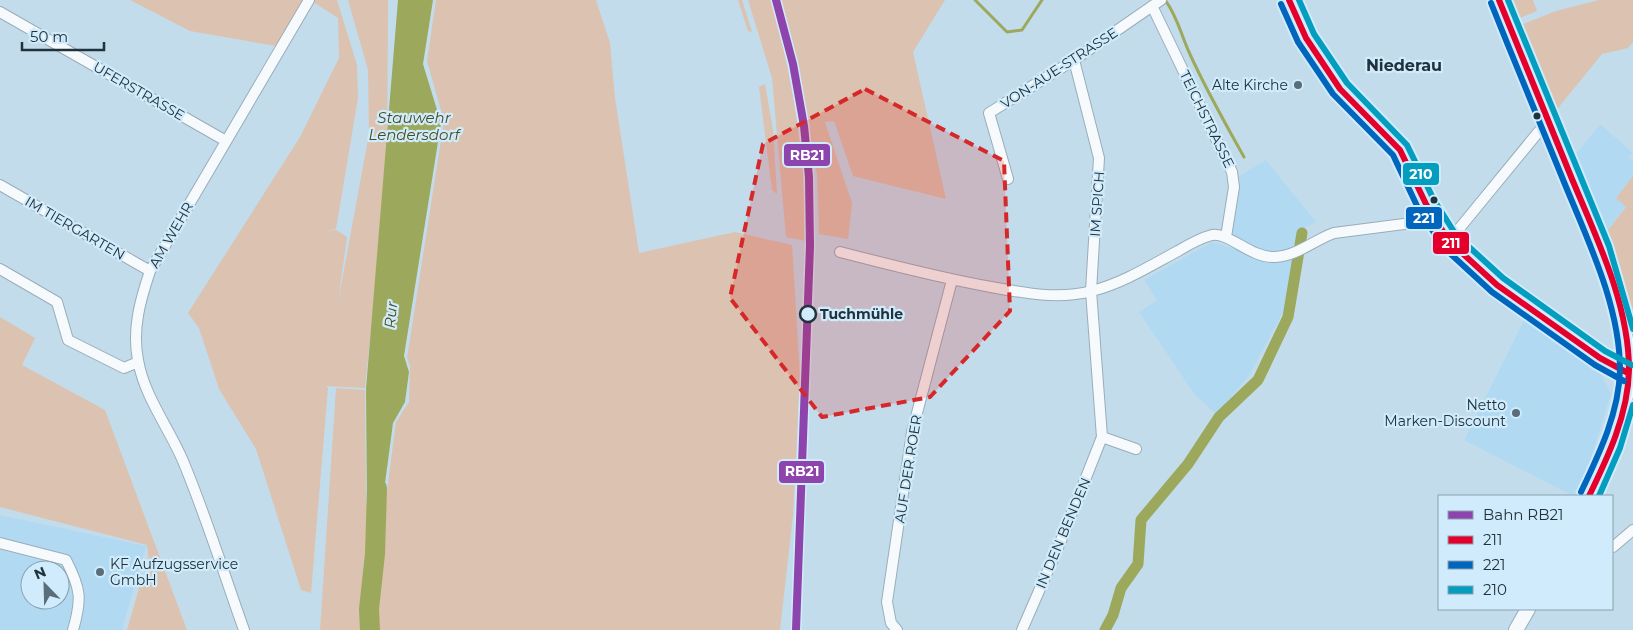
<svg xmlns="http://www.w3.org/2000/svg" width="1633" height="630" font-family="Montserrat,sans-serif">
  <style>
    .built { fill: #b1daf2; fill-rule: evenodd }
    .green { fill: #dcc2b0 }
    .water { fill: #9ca95c }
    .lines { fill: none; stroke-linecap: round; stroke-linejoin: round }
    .stream { stroke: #9ca95c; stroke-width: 3 }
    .canal { stroke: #9ca95c; stroke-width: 11 }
    .river { stroke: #9ca95c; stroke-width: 20 }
    .street-casing { stroke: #99adb8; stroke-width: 12 }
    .secondary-casing { stroke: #99adb8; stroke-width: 16 }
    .street { stroke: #f6fafc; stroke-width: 10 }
    .secondary { stroke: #f6fafc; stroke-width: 14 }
    .bus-1-casing { stroke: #d0ebfb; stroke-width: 10 }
    .bus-2-casing { stroke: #d0ebfb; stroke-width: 10 }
    .bus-3-casing { stroke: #d0ebfb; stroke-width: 10 }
    .bus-1 { stroke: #e4002b; stroke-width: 6 }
    .bus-2 { stroke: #0065bd; stroke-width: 6 }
    .bus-3 { stroke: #039dbf; stroke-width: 6 }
    .rail-1-casing { stroke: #d0ebfb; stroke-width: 11 }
    .rail-1 { stroke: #8e44ad; stroke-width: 8 }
    .marked { fill: #d62828; fill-opacity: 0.2; stroke: #d62828; stroke-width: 4; stroke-dasharray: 10 6; stroke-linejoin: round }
    .poi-dot { fill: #596e79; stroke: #d0ebfb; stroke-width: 2 }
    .bus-dot { fill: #20323c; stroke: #d0ebfb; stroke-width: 2 }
    .stop-dot { fill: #d0ebfb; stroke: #20323c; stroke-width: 2.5 }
    .labels { text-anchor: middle; stroke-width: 4.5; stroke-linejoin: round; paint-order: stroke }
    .street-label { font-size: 14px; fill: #20323c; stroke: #d0ebfb }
    .poi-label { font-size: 14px; fill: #20323c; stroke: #d0ebfb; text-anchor: end }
    .stop-label { font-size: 14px; font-weight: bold; fill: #20323c; stroke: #d0ebfb; text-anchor: start }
    .water-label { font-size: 15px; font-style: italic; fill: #484c20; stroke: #d0ebfb }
    .quarter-label { font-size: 16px; font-weight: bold; fill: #20323c; stroke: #d0ebfb }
    .line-badge { stroke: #d0ebfb; stroke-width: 2 }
    .badge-label { font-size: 14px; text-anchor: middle; font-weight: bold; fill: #fff }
  </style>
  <rect width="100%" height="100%" fill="#c3dceb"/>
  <path class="built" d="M1600 124 1633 153 1629 157 1633 161V176L1616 198 1626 206 1604 235 1572 159Z
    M1266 160 1316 222 1304 228 1294 245 1290 299 1249 376 1216 414 1195 395 1139 312 1157 300 1144 280 1212 242 1230 247 1239 176Z
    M1528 312 1596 365 1611 394 1589 464 1573 496 1464 440Z
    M0 515 146 546 122 630H0ZM30 570H60V600H30Z"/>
  <path class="green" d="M130 0H303L276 46 190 31Z
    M310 0H337L357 65 358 98 336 229 326 231 336 230 347 237 338 302 369 134 368 70 348 0H388L387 170 365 388 326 386 328 388 311 593 301 590 256 449 219 389 199 328 188 313 300 137 339 58 338 18Z
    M436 0H596L610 43 615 98 639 253 735 232 792 245 800 376 793 515 780 630H373L371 608 377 554 378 515 385 506 396 422 409 402 410 366 407 358 444 121 427 61Z
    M738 0H742L752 32 748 31Z
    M748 0H771C793 79 806 159 806 241L786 237 772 78Z
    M781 0H945L913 52 946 199 853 176 834 121 825 122 852 203 848 239 819 234 817 175 798 64Z
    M1510 0H1533L1537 11 1520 18 1514 12Z
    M1599 0H1633V42L1628 48 1602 54 1554 113 1518 26 1556 11Z
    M765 84 773 130 777 194 772 190 759 87Z
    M1633 176V325L1621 283 1604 235 1626 207 1616 198Z
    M0 317 35 338 22 365 105 410 187 630H127L141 581 153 568 150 569 147 545 0 507Z
    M336 388 365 390 366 503 374 523 367 607V630H320Z"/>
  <path class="water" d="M398 0H433L423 64 441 123 404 356 409 372 405 402 393 423 382 506 374 515 367 503 366 389Z"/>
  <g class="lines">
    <path class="stream" d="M975 0 1007 32 1022 30 1042 0
      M1165 0C1177 15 1181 35 1189 52 1205 88 1225 123 1244 157"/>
    <path class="canal" d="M1105 630 1113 615 1121 588 1138 564 1141 520 1188 464 1219 417 1258 380 1288 317 1302 233"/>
    <path class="river" d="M370 630 369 609 375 554 377 488"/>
    <g class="street-casing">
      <path id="street" d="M1289 0 1306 38 1340 89 1355 102 1400 150 1426 204 1449 241 1497 285 1600 358 1628 373
        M1153 8 1232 172 1234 187 1226 237
        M0 12 226 141
        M1008 179 989 113 1074 60 1161 0
        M0 185 150 271
        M1449 241 1549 119
        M840 252C890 265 940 278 991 287 1025 293 1058 300 1092 291 1123 283 1150 266 1178 251 1188 245 1200 238 1212 235 1229 232 1250 258 1275 257 1297 256 1314 240 1334 233L1435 220
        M0 269 57 302 68 340 124 368 138 362
        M1102 437 1136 449
        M0 543 66 560C81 589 82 599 73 630
        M1613 547 1633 530
        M244 630C224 574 206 516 183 461 169 428 144 396 138 360 132 329 140 301 150 271L309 0
        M897 630 891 623 887 602 912 432 952 280
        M1022 630 1062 538 1102 437 1091 291 1099 158 1074 60"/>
    </g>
    <g class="secondary-casing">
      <path id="secondary" d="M1499 0 1601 249C1612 283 1624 318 1628 353 1633 403 1610 453 1589 496
        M1516 630 1528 609"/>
    </g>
    <use href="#street" class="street"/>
    <use href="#secondary" class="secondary"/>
    <g class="bus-1-casing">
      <path id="bus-1" d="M1289 0 1306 38 1340 89 1400 150 1426 204 1449 241 1497 285 1600 358 1628 373
        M1499 0C1523 60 1548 119 1572 179 1597 239 1629 304 1629 370 1628 415 1608 457 1589 496"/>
    </g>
    <g class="bus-2-casing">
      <path id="bus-2" d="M1491 3C1515 63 1540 123 1564 182 1588 241 1620 306 1620 370 1619 413 1599 454 1581 492
        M1281 4 1298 42 1333 94 1393 155 1418 208 1443 247 1492 292 1595 365 1624 381"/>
    </g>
    <g class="bus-3-casing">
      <path id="bus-3" d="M1299 0 1314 34 1347 83 1407 145 1434 200 1456 235 1503 278 1605 351 1632 365
        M1508 0 1609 246 1633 329
        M1599 496 1620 448 1633 405"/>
    </g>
    <use href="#bus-1" class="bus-1"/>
    <use href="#bus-2" class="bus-2"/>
    <use href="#bus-3" class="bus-3"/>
    <g class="rail-1-casing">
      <path id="rail-1" d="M776 0 793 64 804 126 809 177 810 246 796 630"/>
    </g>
    <use href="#rail-1" class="rail-1"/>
  </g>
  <path class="marked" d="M865 89 1004 161 1010 311 930 397 822 417 730 298 763 144Z"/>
  <g class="poi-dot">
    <circle cx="1298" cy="85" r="5"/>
    <circle cx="1516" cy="413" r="5"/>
    <circle cx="100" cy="572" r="5"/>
  </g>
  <g class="bus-dot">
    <circle cx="1537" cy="116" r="4.5"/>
    <circle cx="1434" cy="200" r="4.5"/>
  </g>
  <circle class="stop-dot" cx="808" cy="314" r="8"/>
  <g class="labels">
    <g class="street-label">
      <text transform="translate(1059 68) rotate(-33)" y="5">VON-AUE-STRASSE</text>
      <text transform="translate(139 91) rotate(30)" y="5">UFERSTRASSE</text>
      <text transform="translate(1207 119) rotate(64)" y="5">TEICHSTRASSE</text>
      <text transform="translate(1097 204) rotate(-86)" y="5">IM SPICH</text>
      <text transform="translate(75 228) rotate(30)" y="5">IM TIERGARTEN</text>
      <text transform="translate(171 235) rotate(-60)" y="5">AM WEHR</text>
      <text transform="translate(908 469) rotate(-81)" y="5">AUF DER ROER</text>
      <text transform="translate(1063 533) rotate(-67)" y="5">IN DEN BENDEN</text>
    </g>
    <g class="poi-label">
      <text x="1288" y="90">Alte Kirche</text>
      <text x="1506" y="410">Netto<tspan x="1506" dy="16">Marken-Discount</tspan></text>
      <text x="110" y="569" text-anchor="start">KF Aufzugsservice<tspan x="110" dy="16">GmbH</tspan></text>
    </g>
    <g class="stop-label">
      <text x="820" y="319">Tuchmühle</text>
    </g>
    <g class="water-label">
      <text x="414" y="123">Stauwehr<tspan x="414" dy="17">Lendersdorf</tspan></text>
      <text transform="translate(391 315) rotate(-85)" y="5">Rur</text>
    </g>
    <g class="quarter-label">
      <text x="1404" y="71">Niederau</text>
    </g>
  </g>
  <g class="line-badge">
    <rect x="783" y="143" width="48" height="24" rx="5" fill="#8e44ad"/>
    <rect x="1402" y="162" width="38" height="24" rx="5" fill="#039dbf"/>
    <rect x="1405" y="206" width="38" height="24" rx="5" fill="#0065bd"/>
    <rect x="1432" y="231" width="38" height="24" rx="5" fill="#e4002b"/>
    <rect x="778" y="460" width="47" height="24" rx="5" fill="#8e44ad"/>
  </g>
  <g class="badge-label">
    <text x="807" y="160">RB21</text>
    <text x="1421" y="179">210</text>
    <text x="1424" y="223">221</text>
    <text x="1451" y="248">211</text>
    <text x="802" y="476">RB21</text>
  </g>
  <rect x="1438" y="495" width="175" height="115" fill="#d0ebfb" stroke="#8aa1af"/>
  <rect x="1448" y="511" width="25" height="8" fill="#8e44ad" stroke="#8aa1af"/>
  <text x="1483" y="520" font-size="15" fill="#20323c">Bahn RB21</text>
  <rect x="1448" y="536" width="25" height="8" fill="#e4002b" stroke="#8aa1af"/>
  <text x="1483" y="545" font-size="15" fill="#20323c">211</text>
  <rect x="1448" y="561" width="25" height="8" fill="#0065bd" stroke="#8aa1af"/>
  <text x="1483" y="570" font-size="15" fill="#20323c">221</text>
  <rect x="1448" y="586" width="25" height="8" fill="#039dbf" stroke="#8aa1af"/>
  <text x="1483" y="595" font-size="15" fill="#20323c">210</text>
  <g transform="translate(45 585) rotate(337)"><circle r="24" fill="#d0ebfb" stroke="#8aa1af"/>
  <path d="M0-4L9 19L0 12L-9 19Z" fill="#596e79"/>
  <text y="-8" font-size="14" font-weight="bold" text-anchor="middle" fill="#20323c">N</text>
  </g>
  <path d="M22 42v8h82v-8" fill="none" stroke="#20323c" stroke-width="2.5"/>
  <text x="30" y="42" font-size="15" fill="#20323c" stroke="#d0ebfb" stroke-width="4" paint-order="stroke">50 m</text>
</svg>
